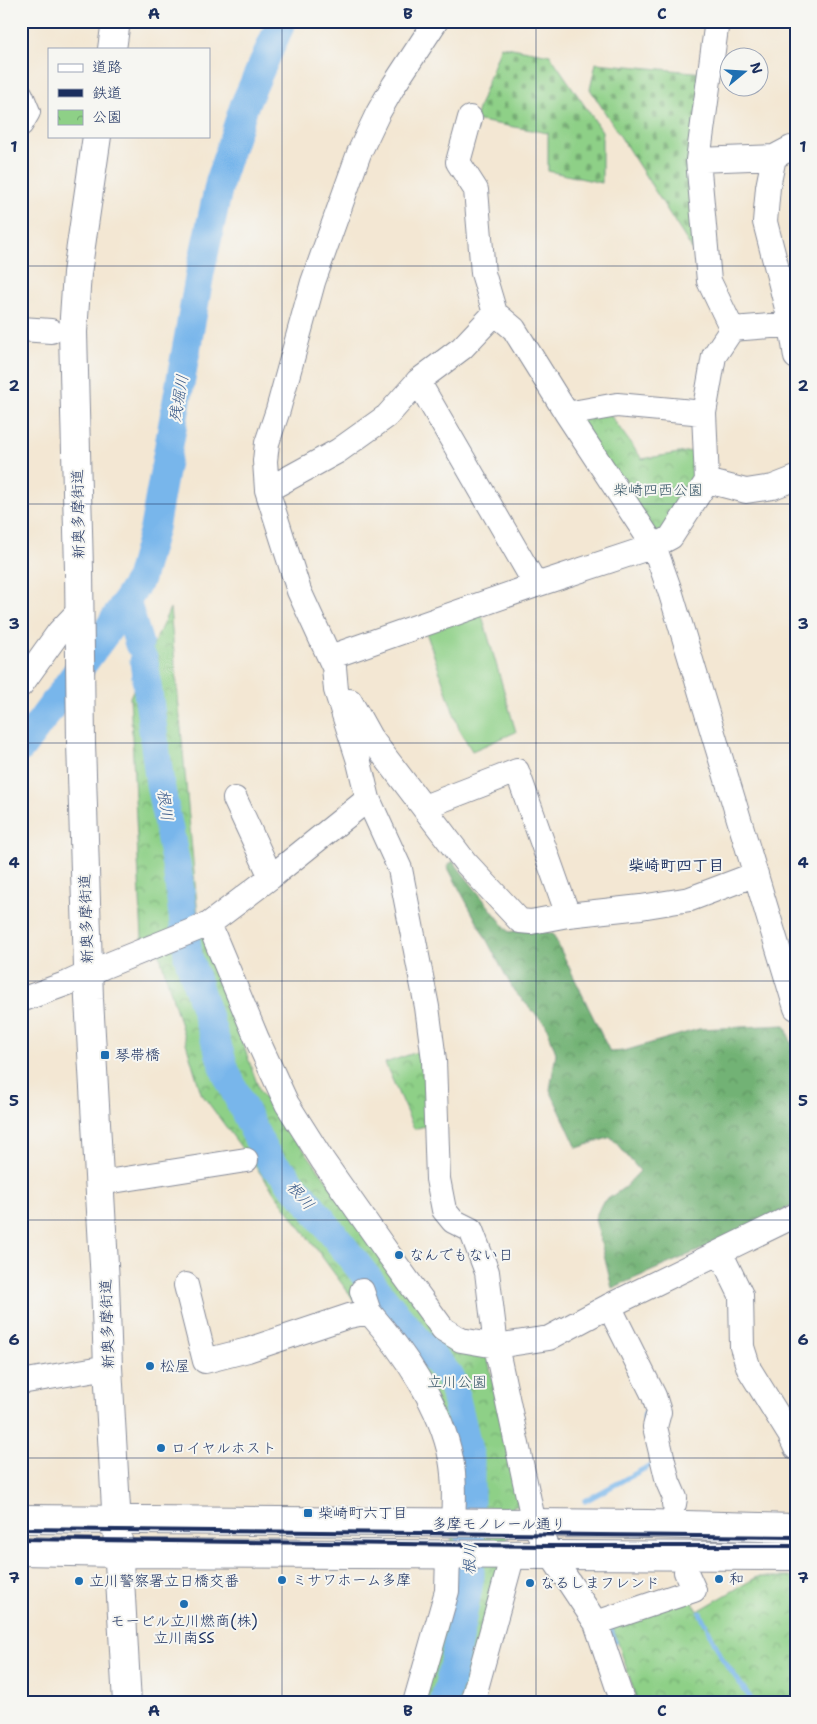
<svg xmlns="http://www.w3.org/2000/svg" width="817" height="1724" font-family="'Shantell Sans','Klee One',sans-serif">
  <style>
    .forest { fill: url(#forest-crowns); stroke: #467069 }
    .cemetery { fill: url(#cemetery-stones); stroke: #548072 }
    .park { fill: url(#park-crowns); stroke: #548072 }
    .garden { fill: #8ed087; stroke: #548072 }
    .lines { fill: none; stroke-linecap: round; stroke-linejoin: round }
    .stream { stroke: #78b6eb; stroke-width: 5 }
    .river { stroke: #78b6eb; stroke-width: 29 }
    .minor-casing { stroke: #878b98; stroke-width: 26 }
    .major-casing { stroke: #878b98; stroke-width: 30 }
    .minor { stroke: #fff; stroke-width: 24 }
    .major { stroke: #fff; stroke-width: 28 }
    .rail { stroke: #1b2f5e; stroke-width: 4 }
    .grid { fill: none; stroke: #1b2f5e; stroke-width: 1; stroke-opacity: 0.55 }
    .poi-dot { fill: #1f6fb2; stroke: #f6f6f2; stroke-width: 2 }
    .labels { text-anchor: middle; stroke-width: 4; stroke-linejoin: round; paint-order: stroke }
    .park-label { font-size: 15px; fill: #385768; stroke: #f6f6f2 }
    .street-label { font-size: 15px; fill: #1b2f5e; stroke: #f6f6f2 }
    .poi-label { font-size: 15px; fill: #1b2f5e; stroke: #f6f6f2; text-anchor: start }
    .water-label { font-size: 16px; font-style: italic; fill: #375888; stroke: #f6f6f2 }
    .neighbourhood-label { font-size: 16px; font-weight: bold; fill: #1b2f5e; stroke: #f6f6f2 }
    .neatline { fill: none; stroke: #1b2f5e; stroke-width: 2 }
    .grid-label { font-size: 16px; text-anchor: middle; font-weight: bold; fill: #1b2f5e }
  </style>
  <defs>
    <pattern id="forest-crowns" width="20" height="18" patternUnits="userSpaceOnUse" patternTransform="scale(1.25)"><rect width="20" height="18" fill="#72b274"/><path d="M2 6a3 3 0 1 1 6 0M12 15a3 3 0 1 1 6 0" fill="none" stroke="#5d9162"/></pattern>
    <pattern id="cemetery-stones" width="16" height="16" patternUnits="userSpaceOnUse" patternTransform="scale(1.25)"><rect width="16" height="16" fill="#8ed087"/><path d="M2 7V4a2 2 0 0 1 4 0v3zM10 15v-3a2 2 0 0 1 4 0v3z" fill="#73a972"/></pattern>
    <pattern id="park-crowns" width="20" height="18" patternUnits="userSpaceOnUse" patternTransform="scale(1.25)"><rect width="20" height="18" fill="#8ed087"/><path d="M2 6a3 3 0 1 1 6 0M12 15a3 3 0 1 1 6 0" fill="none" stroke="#73a972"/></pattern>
  </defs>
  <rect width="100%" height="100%" fill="#f6f6f2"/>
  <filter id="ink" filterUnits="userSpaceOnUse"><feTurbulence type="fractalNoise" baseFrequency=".02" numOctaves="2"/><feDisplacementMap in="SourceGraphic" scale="10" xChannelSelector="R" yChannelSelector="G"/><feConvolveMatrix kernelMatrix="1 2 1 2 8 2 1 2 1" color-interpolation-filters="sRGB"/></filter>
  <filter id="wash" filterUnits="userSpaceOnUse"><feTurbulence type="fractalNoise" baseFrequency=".0096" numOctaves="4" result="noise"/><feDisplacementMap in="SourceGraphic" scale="20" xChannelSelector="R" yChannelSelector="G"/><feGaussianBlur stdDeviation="1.12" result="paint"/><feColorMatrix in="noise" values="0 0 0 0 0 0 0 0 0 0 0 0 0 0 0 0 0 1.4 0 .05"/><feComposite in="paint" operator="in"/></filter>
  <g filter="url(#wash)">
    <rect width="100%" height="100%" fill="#f3e7d3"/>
    <path class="forest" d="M453 861 509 932 534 928 553 934 610 1052 624 1051 699 1029 785 1025 796 1056V1204L728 1238 612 1288 595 1218 602 1203 625 1187 640 1171 611 1137 577 1148 550 1090 556 1053 546 1025 514 991 447 866Z"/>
    <path class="cemetery" d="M501 46 550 55 602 131V183L548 171V133L474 120Z
      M596 63 704 73 701 263 590 89Z"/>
    <path class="park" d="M608 412 642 459 704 449 706 477 669 534 652 539 574 422Z
      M170 608 198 916 260 1092 442 1332 488 1359 519 1506 514 1505 473 1703H419L453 1579 447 1426 201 1093 154 936 142 939 130 697Z
      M423 1050 429 1125 414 1129 385 1063Z
      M757 1577H796V1703H638L611 1622 690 1596 698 1611Z"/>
    <path class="garden" d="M481 612 516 732 472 751 459 729 425 629Z"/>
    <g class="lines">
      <path class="stream" d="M646 1425 644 1417 648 1405
        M585 1501 653 1464 652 1458
        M700 1613 706 1625
        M609 1624 615 1642
        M708 1629 722 1658 754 1703"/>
      <path class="river" d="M126 601 139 644
        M144 661 160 784 178 875 188 956 226 1073 263 1149 274 1166 285 1174 291 1184 302 1194 397 1316 451 1378 470 1458V1576L451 1677 444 1703
        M21 748 107 631 140 579 154 528 200 273 221 176 244 106 282 21"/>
    </g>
  </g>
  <g filter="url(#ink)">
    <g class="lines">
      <g class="minor-casing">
        <path id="minor" d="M436 21 394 85 378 113 359 153 313 282 278 410 267 443 265 461 267 490 299 591 334 667 336 690 358 758 368 799 400 869 427 1007 434 1060 438 1179 444 1210 453 1221 471 1230 487 1272 496 1346 534 1524 551 1555 596 1623 623 1703
          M717 21 698 160 709 281 732 329
          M21 95 28 112 21 124
          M470 118 458 162 476 190 483 273 495 313 514 329 567 414 617 405 704 413
          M796 148H791L774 157 768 187 765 222 791 324 796 357
          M698 160 774 157
          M21 329 51 331
          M732 329 714 356 704 413 707 481 671 537 654 546 671 594 796 1008
          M732 329 796 324
          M418 381 536 585
          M707 481 746 491 773 487 796 478
          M267 490 338 451 387 416 418 381 462 348 495 313
          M330 657 536 585 654 546 567 414
          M21 685 59 632 80 610
          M350 701 370 737 465 862 520 921 531 922 568 915 641 907 690 899 756 874
          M235 799 271 877
          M424 807 517 771 568 915
          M209 924 257 1039 287 1104 323 1161 387 1252 443 1329 461 1340 496 1346 549 1338 609 1306 796 1215
          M21 1000 68 983 105 966 209 924 271 877 368 799
          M100 1183 246 1160
          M720 1252 741 1295 742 1347 749 1369 790 1435 796 1448
          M186 1285 205 1361 248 1350 349 1316 369 1312 362 1291
          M609 1306 654 1396 659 1412 655 1427 668 1482 675 1498 674 1504
          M369 1312C404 1352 441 1406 451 1459 455 1480 454 1502 453 1524
          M21 1382 108 1367
          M596 1623 694 1590 686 1572
          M415 1703 447 1591 448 1554
          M472 1703 513 1554"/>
      </g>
      <g class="major-casing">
        <path id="major" d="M112 49 116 21
          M97 136 77 273 73 332 79 570 81 743 89 999 105 1282 108 1367 127 1703
          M21 1519 648 1524 796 1528
          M21 1551 119 1553 796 1556"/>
      </g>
      <use href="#minor" class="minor"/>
      <use href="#major" class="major"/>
      <path class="rail" d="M21 1529 796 1537
        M21 1539 547 1546H796"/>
    </g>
  </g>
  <path class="grid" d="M282 21V1703M536 21V1703M21 266H796M21 504H796M21 743H796M21 981H796M21 1220H796M21 1458H796"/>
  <g class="poi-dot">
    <rect x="100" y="1050" width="10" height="10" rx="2.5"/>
    <circle cx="399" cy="1255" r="5"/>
    <circle cx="150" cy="1366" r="5"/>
    <circle cx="161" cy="1448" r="5"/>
    <rect x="303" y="1508" width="10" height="10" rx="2.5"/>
    <circle cx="719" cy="1579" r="5"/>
    <circle cx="282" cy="1580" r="5"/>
    <circle cx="79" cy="1581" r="5"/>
    <circle cx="530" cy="1583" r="5"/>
    <circle cx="184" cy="1604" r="5"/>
  </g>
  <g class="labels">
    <g class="park-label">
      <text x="658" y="495">柴崎四西公園</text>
      <text x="457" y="1387">立川公園</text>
    </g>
    <g class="street-label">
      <text transform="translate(78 514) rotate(-91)" y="5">新奥多摩街道</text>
      <text transform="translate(86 919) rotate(-92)" y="5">新奥多摩街道</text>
      <text transform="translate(107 1324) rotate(-92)" y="5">新奥多摩街道</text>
      <text x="499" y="1529">多摩モノレール通り</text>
    </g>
    <g class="poi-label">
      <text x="115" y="1060">琴帯橋</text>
      <text x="409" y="1260">なんでもない日</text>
      <text x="160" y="1371">松屋</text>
      <text x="171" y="1453">ロイヤルホスト</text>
      <text x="318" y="1518">柴崎町六丁目</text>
      <text x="729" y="1584">和</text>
      <text x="292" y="1585">ミサワホーム多摩</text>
      <text x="89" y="1586">立川警察署立日橋交番</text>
      <text x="540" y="1588">なるしまフレンド</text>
      <text x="184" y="1626" text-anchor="middle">モービル立川燃商(株)<tspan x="184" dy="17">立川南SS</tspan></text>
    </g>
    <g class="water-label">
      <text transform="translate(178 398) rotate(-80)" y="6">残堀川</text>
      <text transform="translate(166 805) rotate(82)" y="6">根川</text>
      <text transform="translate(301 1195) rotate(49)" y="6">根川</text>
      <text transform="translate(469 1559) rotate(-88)" y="6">根川</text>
    </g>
    <g class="neighbourhood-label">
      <text x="676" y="871">柴崎町四丁目</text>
    </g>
  </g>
  <rect width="817" height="1724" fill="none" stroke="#f6f6f2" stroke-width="55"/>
  <rect x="48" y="48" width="162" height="90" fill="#f6f6f2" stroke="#9ea6b7"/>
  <rect x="58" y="64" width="25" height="8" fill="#ffffff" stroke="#9ea6b7"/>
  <text x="92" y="72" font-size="15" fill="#1b2f5e">道路</text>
  <rect x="58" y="89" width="25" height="8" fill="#1b2f5e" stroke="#9ea6b7"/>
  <text x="92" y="98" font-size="15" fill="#1b2f5e">鉄道</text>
  <rect x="58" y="110" width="25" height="15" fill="url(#park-crowns)" stroke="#9ea6b7"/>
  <text x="92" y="122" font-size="15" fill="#1b2f5e">公園</text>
  <g transform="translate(744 72) rotate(72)"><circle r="24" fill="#f6f6f2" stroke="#9ea6b7"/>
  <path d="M0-4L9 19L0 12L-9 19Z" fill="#1f6fb2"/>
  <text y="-8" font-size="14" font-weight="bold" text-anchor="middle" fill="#1b2f5e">N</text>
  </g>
  <rect x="28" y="28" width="762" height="1668" class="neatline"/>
  <g class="grid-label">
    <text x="154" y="19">A</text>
    <text x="408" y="19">B</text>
    <text x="662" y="19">C</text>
    <text x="14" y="152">1</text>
    <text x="803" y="152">1</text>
    <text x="14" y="391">2</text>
    <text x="803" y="391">2</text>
    <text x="14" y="629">3</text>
    <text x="803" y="629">3</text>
    <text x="14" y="868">4</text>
    <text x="803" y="868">4</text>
    <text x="14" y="1106">5</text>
    <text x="803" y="1106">5</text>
    <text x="14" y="1345">6</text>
    <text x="803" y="1345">6</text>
    <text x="14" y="1583">7</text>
    <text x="803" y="1583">7</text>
    <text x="154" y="1716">A</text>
    <text x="408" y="1716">B</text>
    <text x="662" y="1716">C</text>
  </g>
</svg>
